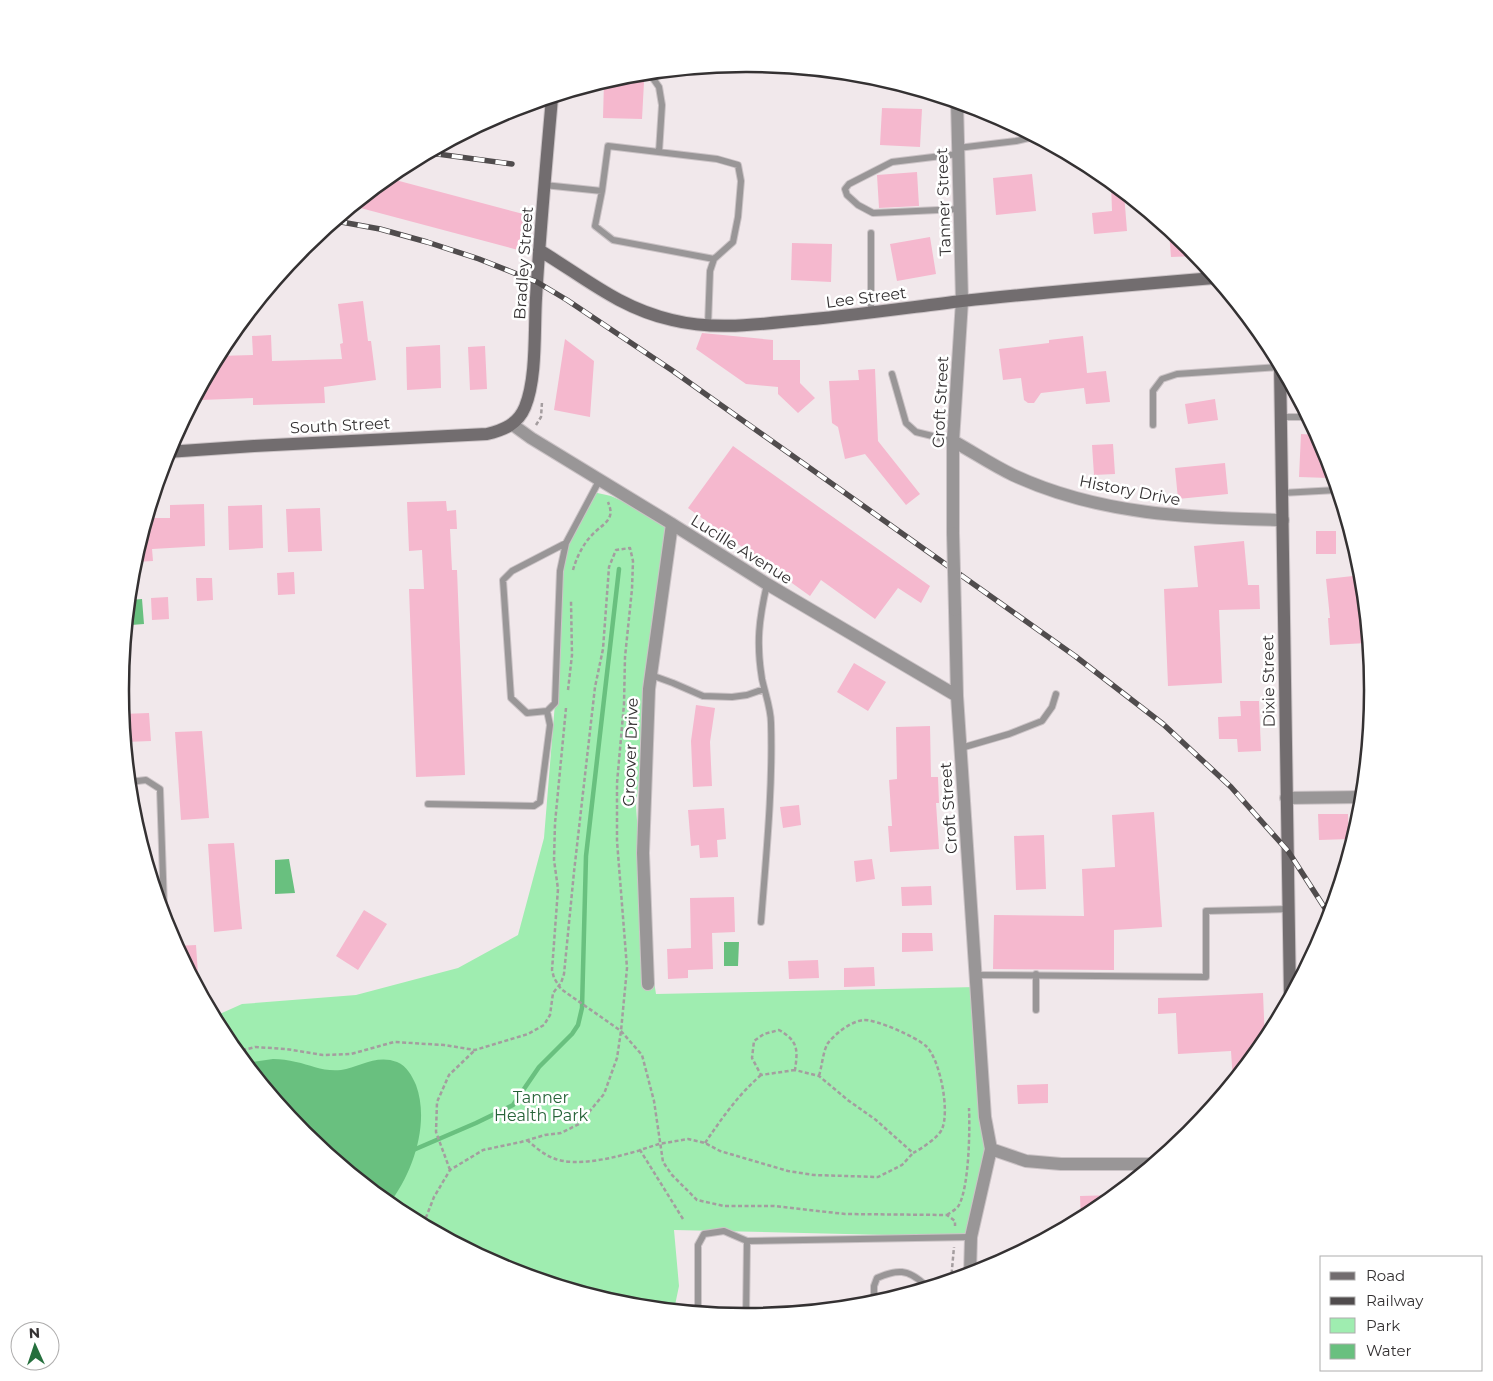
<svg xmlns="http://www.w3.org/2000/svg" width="1493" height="1381" font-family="Montserrat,sans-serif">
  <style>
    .green { fill: #9fedb0 }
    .water { fill: #69c07f }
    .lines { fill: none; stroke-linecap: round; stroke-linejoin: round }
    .stream { stroke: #69c07f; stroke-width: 4.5 }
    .building { fill: #f5b8ce }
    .lane-casing { stroke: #cbc3c6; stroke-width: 8 }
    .street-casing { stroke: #cbc3c6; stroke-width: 14 }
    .secondary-casing { stroke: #cbc3c6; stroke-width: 14 }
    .path { stroke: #a49d9f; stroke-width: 2.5; stroke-dasharray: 4 2.5; stroke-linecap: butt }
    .lane { stroke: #999697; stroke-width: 6 }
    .street { stroke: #999697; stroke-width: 12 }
    .secondary { stroke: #726d6f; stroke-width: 12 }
    .rail-casing { stroke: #504c4d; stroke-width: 5.5 }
    .rail { stroke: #fff; stroke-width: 4; stroke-dasharray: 11; stroke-linecap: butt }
    .street-bridge-casing { stroke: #cbc3c6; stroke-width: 14; stroke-linecap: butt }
    .street-bridge { stroke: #999697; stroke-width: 12 }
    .labels { text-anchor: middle; stroke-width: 5; stroke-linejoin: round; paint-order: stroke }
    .street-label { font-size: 16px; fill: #343132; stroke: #fff }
    .park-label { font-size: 16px; fill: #276439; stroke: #fff }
    .rim { fill: none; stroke: #343132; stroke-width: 2.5 }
  </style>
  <rect width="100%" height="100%" fill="#f1e8eb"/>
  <path class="green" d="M593 492 611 496 672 524 649 689 636 806 644 919 656 994 976 987 991 1149 971 1237 674 1230 679 1286 674 1310 624 1305 506 1269 398 1211 303 1133 225 1038 213 1017 242 1004 356 995 458 968 518 935 544 838 555 703 560 571 566 543Z"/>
  <path class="water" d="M142 599 144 624 131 625 130 600Z
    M289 859 295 893 275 894V860Z
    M724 942H739L738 966H724Z
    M273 1059C281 1059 288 1060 296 1062 311 1065 324 1072 341 1070 359 1067 377 1054 397 1062 407 1066 412 1076 416 1085 430 1123 413 1173 389 1204L303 1133 245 1063Z"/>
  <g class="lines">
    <path class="stream" d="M411 1151 476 1123 513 1105 539 1067 572 1034 578 1025 582 1008 586 856 619 569"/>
  </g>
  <path class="building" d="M608 81 644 82 642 119 603 118 604 82Z
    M882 108 922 109 920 147 880 145Z
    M917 172 919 206 879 208 877 175Z
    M1032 174 1036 211 996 215 993 178Z
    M388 178 527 215 518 250 353 206Z
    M1111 183 1124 193 1127 231 1094 234 1092 213 1112 211Z
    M1169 231 1190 248 1197 256 1171 257Z
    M930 237 936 274 897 281 890 244Z
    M792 243 832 244 831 282 791 280Z
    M363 301 368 341H371L376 380 324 387 325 403 253 405V398L201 400V389L218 356 253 355 252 336 271 335 272 361 342 359 340 344 343 343 338 304Z
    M702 333 773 340V360H800V383L815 398 798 413 778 394V387L746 384 696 349Z
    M1083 336 1087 373 1106 371 1110 402 1086 404 1084 388 1041 393 1034 403H1028L1024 400 1021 378 1003 380 999 349 1049 343V340Z
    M565 339 594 361 590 417 554 410Z
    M440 345 441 388 407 390 406 347Z
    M485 346 487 389 470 390 468 347Z
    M875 369 878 441 920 494 906 505 865 454 845 459 838 427 832 423 829 381 859 380 858 370Z
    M1215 399 1218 420 1188 424 1185 404Z
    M1301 434 1317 435 1326 451 1330 466 1329 478 1299 477Z
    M1113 444 1115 474 1094 475 1092 445Z
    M733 446 930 586 921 603 898 588 875 619 821 580 810 596 688 508Z
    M1225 463 1228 494 1178 499 1175 468Z
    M446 501 447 511 456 510 457 529H450L452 570H457L465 775 416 777 409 589H424L422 550 409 551 407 502Z
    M204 504 205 546 152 549 153 561 134 562 147 518H170V505Z
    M262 505 263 548 229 550 228 506Z
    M320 508 322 551 288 552 286 509Z
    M1316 531H1336V554H1316Z
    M1244 541 1248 585H1259L1260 609 1219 610 1222 683 1168 686 1164 589 1198 587 1194 546Z
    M294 572 295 594 278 595 277 573Z
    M1362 575 1367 643 1330 645 1328 618H1330L1326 579Z
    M196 578H212L213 600 197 601Z
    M168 597 169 619 152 620 151 598Z
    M854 663 886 682 868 711 837 692Z
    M1240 701H1259L1261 751 1238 752 1237 739H1219L1218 717 1241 716Z
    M696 705 715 708 710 742 712 786 693 787 691 741Z
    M149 713 151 741 125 742 122 714Z
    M930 726 931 777H938L939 803H936L939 849 890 852 888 826H892L889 780 897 779 896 727Z
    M202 731 209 818 181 820 175 732Z
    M799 805 801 825 783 828 780 807Z
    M724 808 726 839 717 840 718 857 700 858 699 845 691 846 688 810Z
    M1154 812 1162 927 1114 930V970L993 969 994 915 1084 916 1082 869 1115 867 1112 815Z
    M1318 814H1348L1349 839 1319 840Z
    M1044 835 1046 889 1016 890 1014 836Z
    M234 843 242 929 214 932 208 844Z
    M872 859 875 879 856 882 854 861Z
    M931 886 932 905 902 906 901 887Z
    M734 897 735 932 712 933 713 969 688 970V978L668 979 667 949 691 948 690 898Z
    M364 910 387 924 358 970 336 956Z
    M902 933H932L933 951 902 952Z
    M196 945 199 989 176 946Z
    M818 960 819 978 789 979 788 961Z
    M874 967 875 986 844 987V968Z
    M1263 993 1265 1042 1233 1081 1231 1051 1178 1054 1176 1013 1158 1014V998Z
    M1048 1084V1103L1018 1104 1017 1085Z
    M1115 1195 1094 1212 1081 1219 1080 1196Z"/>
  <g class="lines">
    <g class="lane-casing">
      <path id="lane" d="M640 74 652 77 659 87 662 105 659 152
        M958 148 1016 141 1033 137
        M958 154 892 162 849 184 845 189 847 195 858 205 873 213 960 209
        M544 185 602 191 608 146 717 159 738 165 741 181 738 217 733 242 714 259 710 271 708 325
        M602 191 595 226 613 240 714 259
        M871 233V313
        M892 374 906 423 916 432 953 441
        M1281 417H1307
        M1153 425V391L1162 379 1177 374 1280 367
        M1282 493 1337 490
        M566 543 512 571 503 580 511 698 527 713 547 711 555 703 560 571 566 543 599 481
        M651 675 673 683 703 696 732 697 747 695 764 689
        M961 748 1009 734 1042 721 1052 707 1056 694
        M129 782 146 780 160 789 164 907 161 909
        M428 804 534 806 540 802 550 725 547 711
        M761 922C766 856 773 789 771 723 771 709 765 693 762 679 756 643 759 619 767 584
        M1036 974V1010
        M975 975 1206 977V911L1288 909
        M874 1304V1286L877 1278C897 1269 908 1269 924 1284V1288
        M698 1312V1245L704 1234 724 1231 747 1241 971 1237
        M746 1317 747 1241"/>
    </g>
    <g class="street-casing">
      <path id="street" d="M513 425 531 438 672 524 767 584 957 696
        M953 441C973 452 992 465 1013 475 1099 515 1190 518 1283 520
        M953 533V441L962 301 957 102
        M955 610 957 696 985 1117 991 1149 971 1237 970 1274
        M1286 798 1363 797
        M648 984 643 853 649 689 672 524
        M991 1149 1026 1161 1061 1164H1152"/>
    </g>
    <g class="secondary-casing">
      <path id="secondary" d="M539 250C584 277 619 308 672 320 712 330 752 325 793 321 849 316 905 308 962 301 1046 292 1130 285 1214 278
        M1280 365 1290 997
        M167 452 254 446 487 434C504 430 518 424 525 407 537 378 534 330 536 298 540 231 546 165 552 98"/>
    </g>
    <path class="path" d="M536 425 541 417 542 402
      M573 570C577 556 584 542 595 532 600 527 606 524 609 518 612 513 610 507 608 502
      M568 690 572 655 571 601
      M566 708 555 823 554 860 558 889 552 970 554 978 561 989 621 1031 642 1055 654 1101 663 1162 672 1175 697 1200 724 1206H774L845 1214 947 1215 955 1221V1226
      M236 1052 255 1047 286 1049 323 1055 351 1054 394 1042 444 1045 475 1050 528 1034 544 1025 550 1015 553 993 561 983 564 974 574 872 595 687 603 649 609 567 616 550 630 548 633 561 632 589 625 657 624 704 617 783V841L627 968 621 1031 617 1058 604 1094 579 1124 561 1133 545 1135 521 1142 483 1150 450 1170 434 1197 423 1225
      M795 1070 761 1075 752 1058 754 1041 764 1034 779 1030C798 1041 798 1049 795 1070L819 1076 849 1101 876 1120 913 1153C921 1149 939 1137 942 1129 950 1111 940 1059 926 1046 916 1037 876 1019 863 1020 850 1022 836 1033 828 1043 823 1051 822 1066 819 1076
      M527 1140C535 1147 543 1154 553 1158 576 1168 617 1157 641 1150
      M705 1143C722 1118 738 1095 761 1075
      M450 1170 436 1132 437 1102 449 1075 475 1050
      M947 1215C951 1212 957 1209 959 1205 969 1186 970 1131 969 1108
      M683 1219 640 1150 659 1144 688 1139 705 1143 720 1151 788 1171 814 1175 878 1177 902 1165 913 1153
      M951 1280 954 1247"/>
    <use href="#lane" class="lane"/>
    <use href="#street" class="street"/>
    <use href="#secondary" class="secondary"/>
    <g class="rail-casing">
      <path id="rail" d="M430 153 512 164
        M336 221 380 229 427 242 479 259 537 282 567 300 673 371 1075 656 1163 724 1231 787 1288 851 1330 916"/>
    </g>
    <use href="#rail" class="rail"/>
    <g class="street-bridge-casing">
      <path id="street-bridge" d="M953 533 955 610"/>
    </g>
    <use href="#street-bridge" class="street-bridge"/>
  </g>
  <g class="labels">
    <g class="street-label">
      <text transform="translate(943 202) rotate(-92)" y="6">Tanner Street</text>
      <text transform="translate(523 263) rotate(-86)" y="6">Bradley Street</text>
      <text transform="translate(866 297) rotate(-7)" y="6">Lee Street</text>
      <text transform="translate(940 402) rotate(-87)" y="6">Croft Street</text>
      <text transform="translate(340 425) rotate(-3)" y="6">South Street</text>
      <text transform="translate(1130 490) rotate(11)" y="6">History Drive</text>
      <text transform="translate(742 549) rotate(32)" y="6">Lucille Avenue</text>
      <text transform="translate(1268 681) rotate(-91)" y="6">Dixie Street</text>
      <text transform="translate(630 752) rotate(-88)" y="6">Groover Drive</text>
      <text transform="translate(948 808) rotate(-94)" y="6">Croft Street</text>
    </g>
    <g class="park-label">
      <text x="541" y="1103">Tanner<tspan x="541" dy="18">Health Park</tspan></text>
    </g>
  </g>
  <path d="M0 0H1493V1381H0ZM746 72H747A617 617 0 0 1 1364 689V691A617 617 0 0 1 747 1308H746A617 617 0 0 1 129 691V689A617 617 0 0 1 746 72Z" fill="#fff" fill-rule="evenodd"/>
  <path class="rim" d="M746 72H747A617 617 0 0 1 1364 689V691A617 617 0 0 1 747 1308H746A617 617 0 0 1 129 691V689A617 617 0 0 1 746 72Z"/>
  <rect x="1320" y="1256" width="162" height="115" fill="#ffffff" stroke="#aeadad"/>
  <rect x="1330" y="1272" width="25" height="8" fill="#726d6f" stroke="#aeadad"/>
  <text x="1366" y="1281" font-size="15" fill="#343132">Road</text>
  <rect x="1330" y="1297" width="25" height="8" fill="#504c4d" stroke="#aeadad"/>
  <text x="1366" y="1306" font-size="15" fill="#343132">Railway</text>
  <rect x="1330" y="1318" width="25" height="15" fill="#9fedb0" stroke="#aeadad"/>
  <text x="1366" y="1331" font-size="15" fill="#343132">Park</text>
  <rect x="1330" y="1344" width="25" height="15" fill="#69c07f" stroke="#aeadad"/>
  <text x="1366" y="1356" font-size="15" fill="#343132">Water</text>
  <g transform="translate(35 1346) rotate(357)"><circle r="24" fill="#ffffff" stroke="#aeadad"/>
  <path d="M0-4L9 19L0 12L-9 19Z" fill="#256f3d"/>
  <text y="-8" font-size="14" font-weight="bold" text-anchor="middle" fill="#343132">N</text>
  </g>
</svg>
